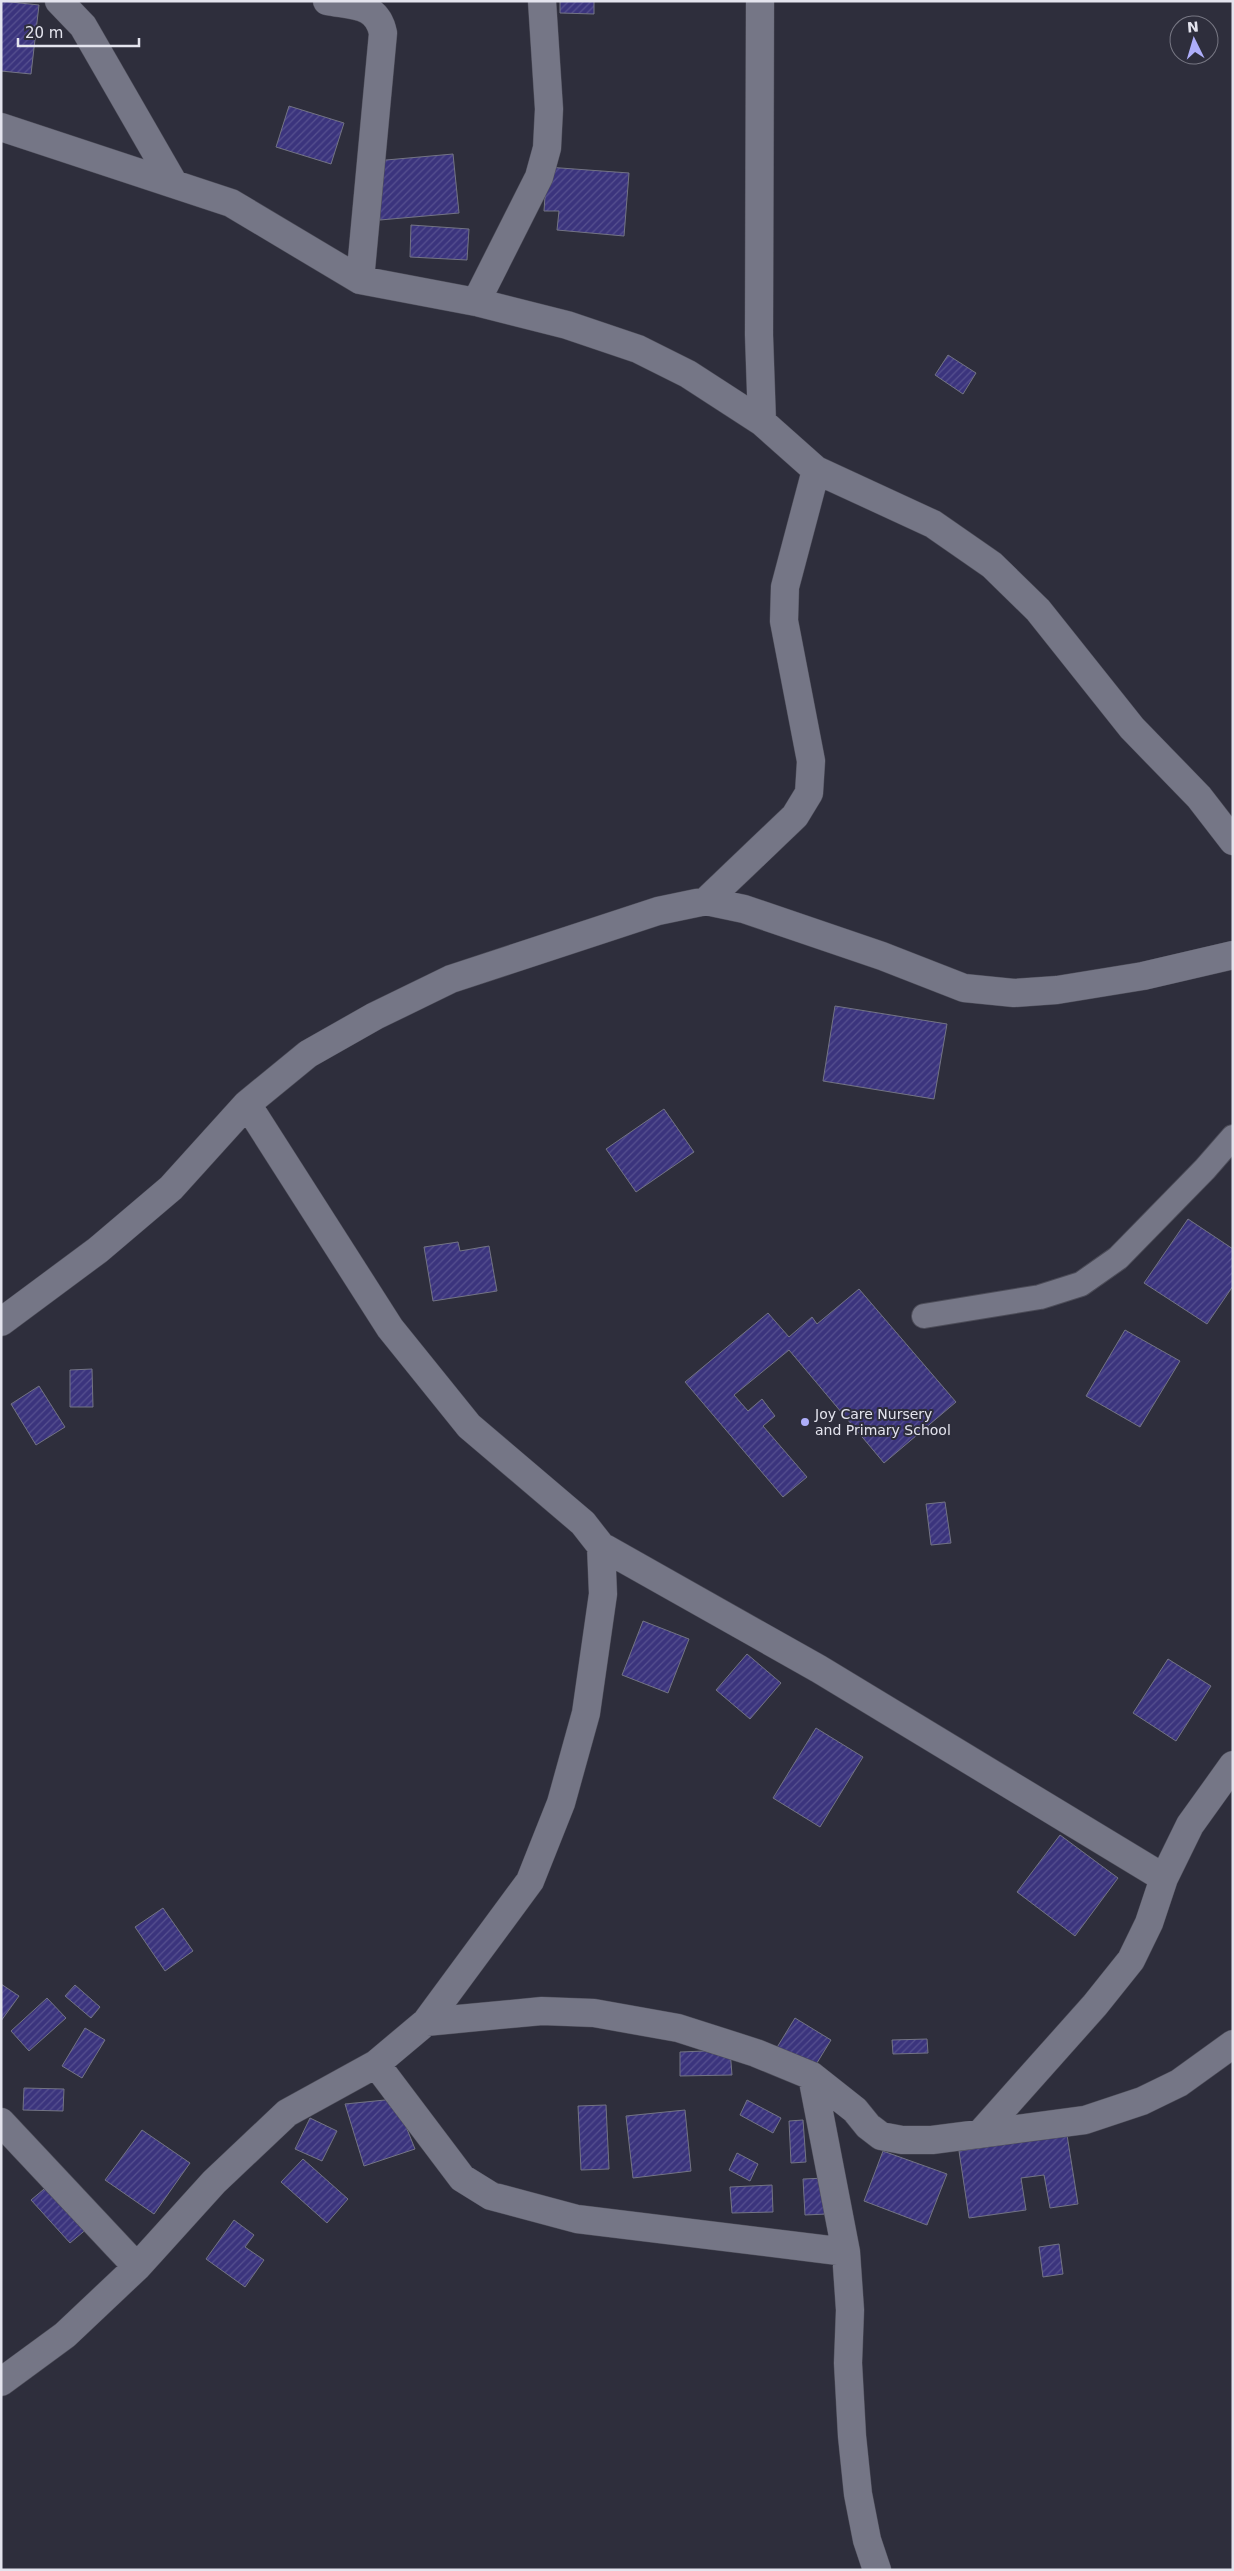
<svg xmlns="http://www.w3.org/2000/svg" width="1234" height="2571" font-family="'DejaVu Sans',sans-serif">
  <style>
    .building { fill: url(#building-hatch); stroke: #737484 }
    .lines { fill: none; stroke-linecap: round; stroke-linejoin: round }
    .lane-casing { stroke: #4c4c58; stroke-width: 26 }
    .street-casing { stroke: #4c4c58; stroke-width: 29 }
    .lane { stroke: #757686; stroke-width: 24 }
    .street { stroke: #757686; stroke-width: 28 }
    .poi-dot { fill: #aeaefa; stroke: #2e2e3c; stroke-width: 2 }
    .labels { text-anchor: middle; stroke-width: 4; stroke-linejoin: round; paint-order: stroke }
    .poi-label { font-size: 14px; fill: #e4e4ee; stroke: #2e2e3c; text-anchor: start }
  </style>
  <defs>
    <pattern id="building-hatch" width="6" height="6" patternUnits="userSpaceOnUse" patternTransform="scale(1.25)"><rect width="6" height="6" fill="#3b347d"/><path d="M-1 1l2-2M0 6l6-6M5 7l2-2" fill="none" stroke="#575190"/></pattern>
  </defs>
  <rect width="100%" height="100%" fill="#2e2e3c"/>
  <path class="building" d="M1 1 39 5 31 74 1 71Z
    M560 1H594V14L560 13Z
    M289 106 344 123 331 164 276 147Z
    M453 154 459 213 380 220 375 161Z
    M547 167 629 173 624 236 557 230 559 211H544Z
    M411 225 469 229 467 260 410 257Z
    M948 355 976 373 963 394 935 375Z
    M835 1006 947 1024 934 1099 823 1081Z
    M664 1109 694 1152 636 1192 606 1149Z
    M1188 1219 1233 1249V1286L1207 1324 1144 1283Z
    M458 1242 460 1251 489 1246 497 1291 433 1301 424 1247Z
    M859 1289 956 1402 884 1463 789 1350 734 1395 748 1411 762 1399 775 1416 763 1426 807 1477 783 1497 685 1382 768 1313 789 1337 812 1317 817 1324Z
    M1125 1330 1180 1361 1140 1427 1086 1396Z
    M92 1369 93 1407H70V1370Z
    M39 1386 65 1427 36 1445 11 1404Z
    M945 1502 951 1543 931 1545 926 1504Z
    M643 1621 689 1639 668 1693 622 1675Z
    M747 1654 781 1683 750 1719 716 1690Z
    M1168 1659 1211 1686 1176 1741 1133 1713Z
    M816 1728 863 1757 820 1827 773 1798Z
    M1060 1835 1118 1878 1075 1936 1017 1892Z
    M163 1908 193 1951 165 1971 135 1927Z
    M1 1984 19 1996 1 2021Z
    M75 1985 100 2007 91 2018 65 1996Z
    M47 1998 66 2018 29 2051 11 2031Z
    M795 2018 831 2040 812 2071 776 2049Z
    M85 2028 105 2040 82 2078 62 2066Z
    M927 2039 928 2053 893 2054 892 2040Z
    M730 2050 732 2075 680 2076V2052Z
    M24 2088 64 2089 63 2111 23 2110Z
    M395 2099 415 2149 364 2166 345 2104Z
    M747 2100 781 2118 773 2133 740 2115Z
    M606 2105 609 2169 581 2170 578 2106Z
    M685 2110 691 2171 633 2178 626 2116Z
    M310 2118 337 2131 322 2161 295 2149Z
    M803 2120 806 2162 791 2163 789 2121Z
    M142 2130 190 2163 154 2214 105 2180Z
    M1067 2135 1078 2204 1050 2208 1044 2175 1021 2178 1026 2210 969 2218 959 2151Z
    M883 2151 947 2174 927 2225 864 2201Z
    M737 2153 758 2164 750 2181 729 2170Z
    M303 2159 348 2199 327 2223 281 2182Z
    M826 2178 827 2214 805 2215 803 2179Z
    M50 2184 89 2227 70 2243 31 2200Z
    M772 2185 773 2212 732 2213 730 2187Z
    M234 2220 254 2235 245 2247 264 2260 245 2287 206 2259Z
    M1059 2244 1063 2274 1043 2277 1039 2247Z"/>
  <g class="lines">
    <g class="lane-casing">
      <path id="lane" d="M924 1316 1040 1297 1081 1284 1118 1258 1205 1169 1233 1137"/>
    </g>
    <g class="street-casing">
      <path id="street" d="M59 1 83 26 174 184
        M327 1C352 6 377 3 383 33L360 280
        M760 1 759 335 762 422
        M1 127 231 203 360 280 476 302 567 325 638 349 688 374 762 422 816 470 933 524 992 565 1038 610 1132 728 1199 797 1233 841
        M476 302 539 177 547 148 549 109 542 1
        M706 901 795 816 809 793 811 761 784 621 785 587 816 470
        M1 1322 98 1250 171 1188 247 1104 308 1054 375 1016 451 979 658 911 706 901 744 909 882 956 964 988 1014 993 1057 990 1143 976 1233 955
        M601 1546 819 1669 1164 1878
        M426 2022 542 2011 594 2013 678 2028 756 2053 812 2076 855 2110 868 2126 881 2136 902 2140H932L1085 2120 1142 2101 1179 2083 1233 2044
        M376 2064 462 2178 491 2196 577 2219 846 2252
        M812 2076 846 2252 850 2310 848 2363 852 2436 858 2494 867 2540 877 2570
        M1 2122 137 2267
        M980 2134 1095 2005 1131 1960 1149 1923 1164 1878 1190 1825 1233 1765
        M1 2382 65 2335 137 2267 214 2182 287 2113 376 2064 426 2022 530 1881 561 1803 586 1713 603 1594 601 1546 583 1523 469 1426 390 1328 247 1104"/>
    </g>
    <use href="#lane" class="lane"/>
    <use href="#street" class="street"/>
  </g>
  <circle class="poi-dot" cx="805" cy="1422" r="5"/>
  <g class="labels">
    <g class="poi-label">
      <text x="815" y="1419">Joy Care Nursery<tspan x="815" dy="16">and Primary School</tspan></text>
    </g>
  </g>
  <rect width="1234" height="2571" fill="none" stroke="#e4e4ee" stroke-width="5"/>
  <g transform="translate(1194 40) rotate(355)"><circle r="24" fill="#2e2e3c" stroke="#777783"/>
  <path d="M0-4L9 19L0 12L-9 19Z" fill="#aeaefa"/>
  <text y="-8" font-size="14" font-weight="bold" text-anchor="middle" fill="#e4e4ee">N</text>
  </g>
  <path d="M18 38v8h121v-8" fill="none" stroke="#e4e4ee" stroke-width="2.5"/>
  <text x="25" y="38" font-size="15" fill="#e4e4ee" stroke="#2e2e3c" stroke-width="4" paint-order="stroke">20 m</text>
</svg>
